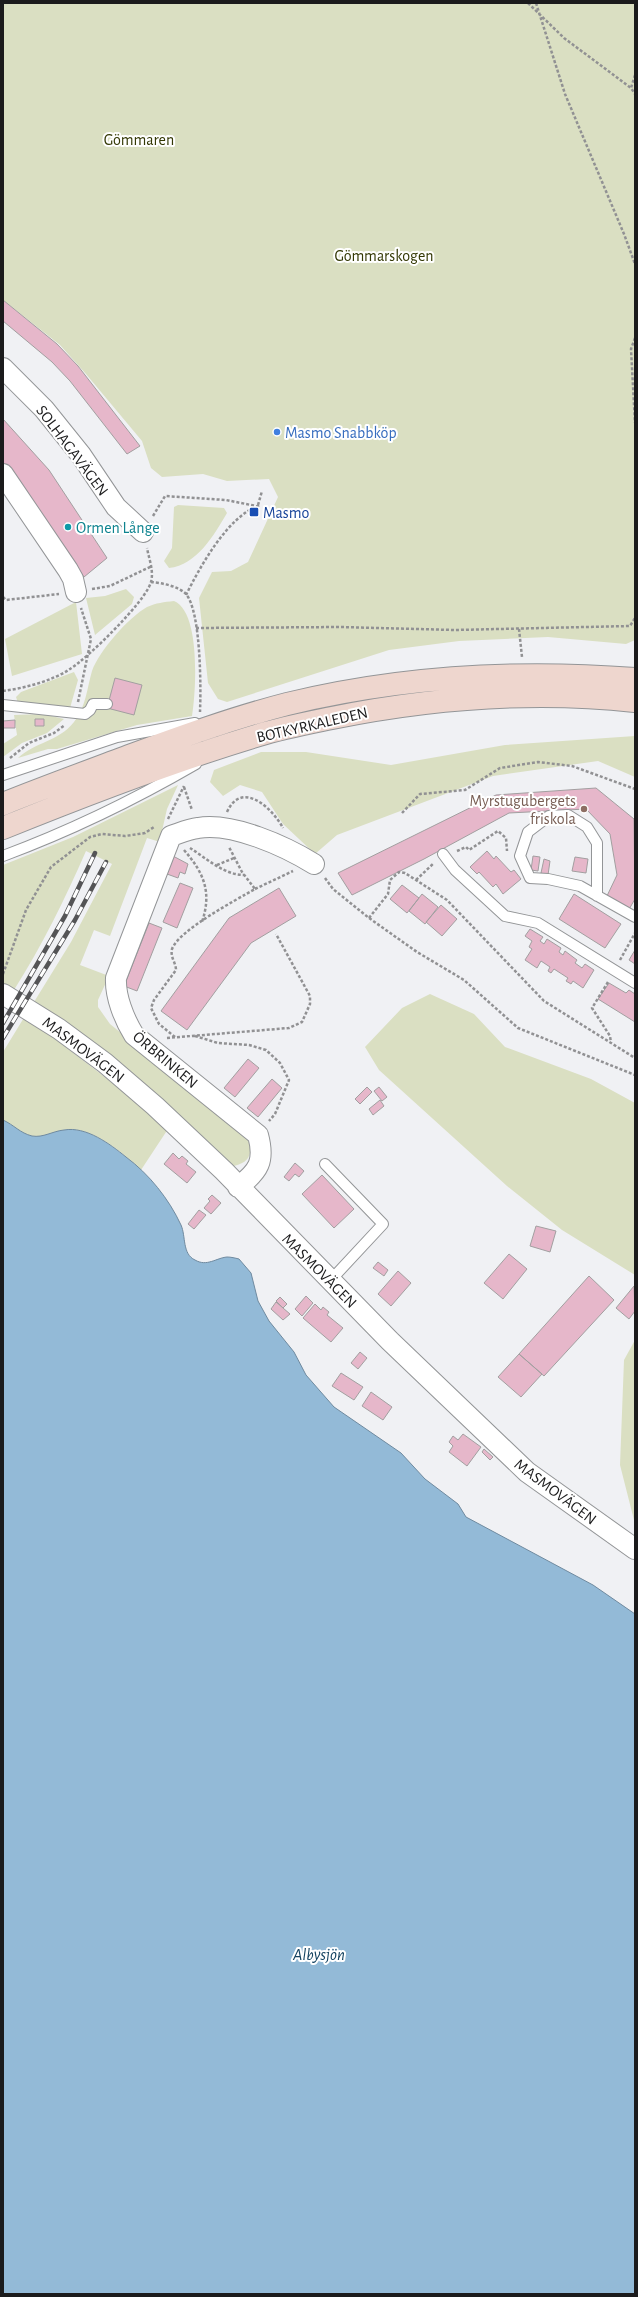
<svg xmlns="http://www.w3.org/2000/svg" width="638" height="2297" font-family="'Alegreya Sans',sans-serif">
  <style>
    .green { fill: #dadfc2 }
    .water { fill: #93bad7; stroke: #6f8a9f }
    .building { fill: #e6b7ca; stroke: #a29fa0 }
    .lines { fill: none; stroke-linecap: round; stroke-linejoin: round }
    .lane-casing { stroke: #939597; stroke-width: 12 }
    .street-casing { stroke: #939597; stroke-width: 22 }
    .secondary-casing { stroke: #939597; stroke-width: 24 }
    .path { stroke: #919193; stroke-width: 2.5; stroke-dasharray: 3 2; stroke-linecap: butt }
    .lane { stroke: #fff; stroke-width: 10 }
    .street { stroke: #fff; stroke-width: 20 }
    .secondary { stroke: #eed6ce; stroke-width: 22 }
    .rail-casing { stroke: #545456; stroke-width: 4.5 }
    .rail { stroke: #fff; stroke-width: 3; stroke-dasharray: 9; stroke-linecap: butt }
    .shop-dot { fill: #3f7fe0; stroke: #fff; stroke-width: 1.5 }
    .transit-dot { fill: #1a4fb4; stroke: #fff; stroke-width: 1.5 }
    .culture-dot { fill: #0f9aa8; stroke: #fff; stroke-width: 1.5 }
    .education-dot { fill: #8d6e63; stroke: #fff; stroke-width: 1.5 }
    .labels { text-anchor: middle; stroke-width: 4; stroke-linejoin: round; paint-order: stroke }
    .park-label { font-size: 16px; fill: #333804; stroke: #fff }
    .shop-label { font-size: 16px; fill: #366cbe; stroke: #fff; text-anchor: start }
    .street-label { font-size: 16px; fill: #1b1b1c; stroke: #fff }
    .transit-label { font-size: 16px; fill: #164399; stroke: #fff; text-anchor: start }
    .culture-label { font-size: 16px; fill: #0d838f; stroke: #fff; text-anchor: start }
    .education-label { font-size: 16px; fill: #785e54; stroke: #fff; text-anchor: end }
    .water-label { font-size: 17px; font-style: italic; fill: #144361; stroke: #fff }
  </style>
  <rect width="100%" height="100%" fill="#f0f1f4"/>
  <path class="green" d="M3 3H635V640L626 644 548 637 459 641 389 650 227 702 218 699 208 683 199 598 212 572 231 571 248 562 278 497 269 479 227 481 203 474 162 477 151 468 142 441 86 374 60 345 3 300Z
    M178 505 224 508 227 513C214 535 197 565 169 568L164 561 172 548 174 507Z
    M126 589 134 597 132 604 95 635 86 598 105 596Z
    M174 601C201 612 196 692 192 716L137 725 57 749H48L18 758C35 742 58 742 74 722 86 707 87 688 92 671 99 651 129 617 147 607 156 603 164 602 174 601Z
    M76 602 82 654 12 676 5 639Z
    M74 672 78 680 70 708 18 703 16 697 21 692Z
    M43 714 64 719 47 733 22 743 3 757V744L17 735 14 715Z
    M635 736V777L598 761 493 776 337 835 315 854 283 824 262 792 240 785 223 796 210 782 214 770 261 752H306L391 765 505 745Z
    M178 785 167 809 162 831 164 835 160 842 147 838 110 936 94 930 80 965 109 976 98 1000V1007L110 1024 246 1134C252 1149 254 1161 234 1166L187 1122 34 1002 71 942 112 864 86 851C65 899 42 946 14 990L3 985V865L73 837Z
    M430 994 474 1014 505 1047 591 1079 635 1103V1275L562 1230 507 1186 379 1070 365 1047 402 1008Z
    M25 1016 114 1084 168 1129 141 1170C121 1152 92 1126 64 1130 53 1131 43 1138 32 1136 20 1134 14 1125 3 1120V1052Z
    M635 1340V1524L620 1465 624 1360Z"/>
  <path class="water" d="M3 1120C14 1125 20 1133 32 1136 43 1138 53 1131 64 1130 86 1126 110 1144 126 1157 149 1174 169 1199 181 1225 186 1236 182 1254 195 1260 207 1267 216 1258 227 1257 231 1257 235 1258 239 1259L251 1273 258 1301 269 1321 294 1352 306 1375 334 1407 401 1453 425 1479 458 1504 466 1517 593 1585 635 1614V2294H3Z"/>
  <path class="building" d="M3 300 57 344 78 366 140 446 127 454 70 381 52 362 3 321Z
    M3 419 49 470 107 558 84 577 29 495 3 464Z
    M115 678 142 685 134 715 107 708Z
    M35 719H44V726H35Z
    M15 720V728H3V721Z
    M596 788 634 819 635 899 628 911 606 898 617 875 610 834 586 809 509 813 424 859 352 895 338 873 496 795Z
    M487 851 494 859 496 856 511 872 514 870 521 879 503 894 496 884 493 887 479 872 477 874 470 867Z
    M173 856 188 864 185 874 180 872 178 878 167 874Z
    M533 856 540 857 538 871 531 870Z
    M575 857 588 859 586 873 572 871Z
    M544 859 550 861 548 875 541 873Z
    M180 883 193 888 177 928 163 922Z
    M402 885 419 898 407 913 390 899Z
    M279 888 296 916 251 943 187 1030 161 1011 229 918Z
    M422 894 438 907 425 924 409 911Z
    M574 894 621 924 605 948 559 919Z
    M441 905 457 919 442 936 426 922Z
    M149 923 162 928 137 991 124 986Z
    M530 929 543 937 540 941 544 944 547 939 561 948 559 952 563 955 565 951 577 960 575 963 582 968 585 964 594 970 583 988 573 981 571 984 566 981 568 978 554 969 551 973 548 971 550 967 541 961 537 968 525 960 532 949 529 947 532 941 525 936Z
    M635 950V964L629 960Z
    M609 983 626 993 629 990 635 994V1022L598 999Z
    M248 1059 259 1068 235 1097 224 1088Z
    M272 1079 282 1088 258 1117 247 1108Z
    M367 1087 372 1092 360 1104 355 1099Z
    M379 1087 387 1097 382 1101 374 1091Z
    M380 1100 384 1106 373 1115 369 1109Z
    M173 1153 179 1159 182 1156 188 1161 186 1164 196 1172 187 1183 164 1164Z
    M295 1163 304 1171 299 1177 295 1174 289 1181 284 1177Z
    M322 1175 354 1209 334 1228 302 1194Z
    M212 1195 221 1203 211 1214 204 1208 210 1201 208 1199Z
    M199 1210 206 1215 194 1229 188 1224Z
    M536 1226 556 1231 550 1252 530 1246Z
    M509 1254 527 1269 503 1299 484 1283Z
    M378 1262 388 1270 384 1276 373 1268Z
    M398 1271 411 1283 391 1306 378 1294Z
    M589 1276 614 1300 544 1376 519 1354Z
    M634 1286 635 1311 629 1319 616 1308Z
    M306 1296 313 1303 302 1316 295 1309Z
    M280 1297 287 1304 283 1308 276 1301Z
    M276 1302 290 1314 283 1320 271 1309Z
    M315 1304 321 1310 323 1307 329 1312 327 1315 343 1328 331 1342 303 1318Z
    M360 1352 367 1358 358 1369 351 1363Z
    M519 1354 542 1374 521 1397 498 1377Z
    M341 1373 363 1387 354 1400 332 1386Z
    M371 1392 392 1407 383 1420 362 1406Z
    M463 1434 481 1447 467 1466 449 1452 453 1446 449 1442 453 1436 458 1440Z
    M484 1449 493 1457 490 1460 482 1452Z"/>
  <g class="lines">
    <g class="lane-casing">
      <path id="lane" d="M3 705 85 714 90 710 93 704H107
        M3 775 117 737 195 723
        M443 854 455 870 505 916 538 923 635 983
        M3 856C70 831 134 800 196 764
        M597 896V843L587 827 568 815 549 816 528 832 520 856 530 878 548 879 580 886 635 917
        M325 1164 383 1224 330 1281"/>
    </g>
    <g class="street-casing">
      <path id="street" d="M3 368 44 409 81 455 116 507 143 532
        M3 474 68 570 73 579 76 592
        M3 994 59 1029 105 1063 155 1106 224 1171 390 1341 527 1472 635 1549
        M238 1187C259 1171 265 1161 258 1135L134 1035C124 1019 115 996 116 978L171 836C180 833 189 829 198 828 232 822 285 846 314 864"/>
    </g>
    <g class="secondary-casing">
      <path id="secondary" d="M3 804C45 787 87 772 129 756 181 737 233 718 287 704 402 676 518 670 635 679
        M3 828C87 794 172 761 259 735 282 728 308 723 332 718 431 698 534 690 635 701"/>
    </g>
    <path class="path" d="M528 3 564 38 631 88
      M536 3 565 94 624 234 635 264
      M635 75 631 88 635 94
      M635 338 631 349 635 423
      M258 505 262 491
      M153 516 165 496 226 500 256 506
      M151 582C162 583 178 586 186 594 201 612 201 687 200 712
      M92 589 110 586 152 566
      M186 595C201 565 228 516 260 505
      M3 597 6 600 59 594
      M196 628 340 627 455 630 630 626 635 618
      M519 629 522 657
      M3 691C25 688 52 681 70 669 89 657 146 601 151 582 154 571 149 559 147 548
      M78 702 91 639 81 608
      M10 758 29 743 54 733 65 725
      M184 787 192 810
      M227 812C242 779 273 809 283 828
      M402 813 420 794 465 790 500 768 538 762 572 766 635 789
      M168 819 184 786
      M190 848C206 858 224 875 244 875
      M184 850C204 873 212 892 202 922
      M457 851 466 847 469 850 498 831 506 838 507 851
      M217 865 234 858
      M325 878 333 889 369 918 417 952 464 980 518 1028 635 1075
      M416 880 434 863
      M255 889 293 871
      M369 918 388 894 390 880 399 872 405 873 447 900 544 1001 635 1058
      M620 960 635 933
      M3 974 26 910 51 867 90 837 102 834 125 836 145 833 154 827
      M608 982 592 1008 610 1036 611 1043
      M195 1036 218 1043 249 1045 266 1050 280 1063 289 1080 275 1114 269 1121
      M175 1037 159 1024 151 1008 154 1000 176 970C176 963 170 957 172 949 179 930 236 900 255 889L242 872 229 847
      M167 1038 289 1028 302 1022 310 1004V996L276 934"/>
    <use href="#lane" class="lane"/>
    <use href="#street" class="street"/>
    <use href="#secondary" class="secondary"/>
    <g class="rail-casing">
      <path id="rail" d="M3 1023 65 916 95 853
        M3 1038 75 920 106 862"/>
    </g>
    <use href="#rail" class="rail"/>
  </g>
  <circle class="shop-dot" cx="277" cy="432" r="4"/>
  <rect class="transit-dot" x="249" y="507" width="10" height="10" rx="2"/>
  <circle class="culture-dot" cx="68" cy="527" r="4"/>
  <circle class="education-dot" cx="584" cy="809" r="4"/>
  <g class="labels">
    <g class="park-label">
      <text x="139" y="145">Gömmaren</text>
      <text x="384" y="261">Gömmarskogen</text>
    </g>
    <g class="shop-label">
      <text x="285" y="438">Masmo Snabbköp</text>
    </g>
    <g class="street-label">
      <text transform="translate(73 450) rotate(53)" y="6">SOLHAGAVÄGEN</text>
      <text transform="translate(312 724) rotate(-13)" y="6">BOTKYRKALEDEN</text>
      <text transform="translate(84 1049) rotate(37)" y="6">MASMOVÄGEN</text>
      <text transform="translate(166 1059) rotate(40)" y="6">ÖRBRINKEN</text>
      <text transform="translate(320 1270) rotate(45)" y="6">MASMOVÄGEN</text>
      <text transform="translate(556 1491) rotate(37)" y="6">MASMOVÄGEN</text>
    </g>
    <g class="transit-label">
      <text x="263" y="518">Masmo</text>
    </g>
    <g class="culture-label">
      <text x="76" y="533">Ormen Långe</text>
    </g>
    <g class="education-label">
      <text x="576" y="806">Myrstugubergets<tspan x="576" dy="18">friskola</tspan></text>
    </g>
    <g class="water-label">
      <text x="319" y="1960">Albysjön</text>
    </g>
  </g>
  <rect width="638" height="2297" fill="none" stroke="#1b1b1c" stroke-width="8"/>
</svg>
